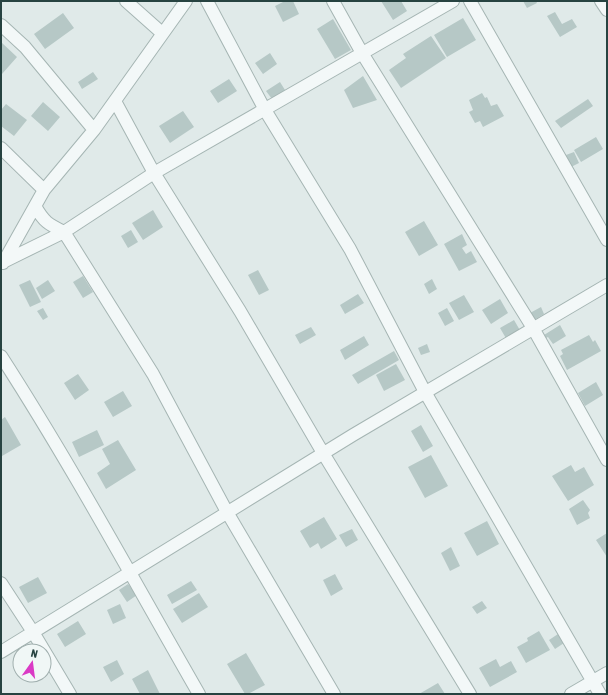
<svg xmlns="http://www.w3.org/2000/svg" width="608" height="695" font-family="'Asap Condensed',sans-serif">
  <style>
    .building { fill: #b6c8c6 }
    .lines { fill: none; stroke-linecap: round; stroke-linejoin: round }
    .minor-casing { stroke: #a5b5b3; stroke-width: 14 }
    .minor { stroke: #f3f8f8; stroke-width: 12 }
  </style>
  <rect width="100%" height="100%" fill="#e0eae9"/>
  <path class="building" d="M285 1H293L299 14 283 22 275 6Z
    M381 1H401L407 11 393 20Z
    M523 1H536L537 3 527 8Z
    M555 12 562 24 572 19 577 27 560 37 547 16Z
    M63 13 74 28 45 49 34 34Z
    M463 18 476 40 447 57 434 35Z
    M333 19 351 50 335 59 317 29Z
    M431 36 446 58 401 88 389 70 406 58 403 54Z
    M1 42 17 57 2 74H1Z
    M270 53 277 64 263 74 255 63Z
    M93 72 98 79 82 89 78 82Z
    M363 76 377 100 353 108 344 90Z
    M229 79 237 91 218 103 210 91Z
    M280 82 285 90 272 99 266 91Z
    M482 93 485 98 487 97 491 106 497 104 504 116 483 127 480 121 475 123 469 112 473 110 469 100Z
    M588 99 593 106 561 128 555 121Z
    M43 102 60 117 48 131 31 116Z
    M6 104 27 120 14 136 1 126V110Z
    M183 111 194 127 170 143 159 126Z
    M596 137 603 149 581 162 574 150Z
    M574 152 579 163 571 167 566 155Z
    M153 210 163 227 143 240 132 223Z
    M424 221 438 245 419 256 405 232Z
    M131 230 138 242 128 248 121 236Z
    M462 234 467 245 462 248 466 254 471 251 477 262 459 271 444 244Z
    M258 270 269 290 259 295 248 275Z
    M83 276 93 292 83 298 73 282Z
    M432 279 437 289 429 294 424 284Z
    M30 280 41 302 30 307 19 285Z
    M48 280 55 291 42 299 36 288Z
    M358 294 364 303 345 314 340 305Z
    M464 295 474 312 459 320 449 303Z
    M500 299 508 313 491 324 482 310Z
    M541 307 544 314 534 320 530 313Z
    M43 308 48 317 43 320 37 311Z
    M447 308 454 321 445 326 438 313Z
    M514 320 521 332 507 340 500 328Z
    M560 325 566 336 553 344 548 337 546 338 544 335Z
    M311 327 316 335 300 344 295 335Z
    M589 335 593 342 595 340 601 351 567 370 560 356 563 354 561 350Z
    M364 336 369 345 345 360 340 350Z
    M427 344 430 352 421 355 418 348Z
    M394 351 399 360 358 384 352 375Z
    M396 364 405 380 384 391 376 375Z
    M78 374 89 390 75 400 64 383Z
    M596 382 603 395 585 406 578 393Z
    M123 391 132 406 113 417 104 402Z
    M5 417 21 445 2 456 1 420Z
    M421 425 433 446 423 452 411 431Z
    M97 430 104 445 79 457 72 442Z
    M118 440 136 470 106 489 97 473 110 464 102 449Z
    M431 455 448 486 425 498 408 467Z
    M571 465 575 472 584 467 594 485 568 501 552 476Z
    M583 500 590 510 588 513 590 518 577 525 569 509Z
    M324 517 337 539 321 549 318 543 310 548 300 531Z
    M487 521 499 544 477 556 464 533Z
    M352 529 358 540 346 547 339 535Z
    M607 533V557L596 540Z
    M451 547 460 566 450 571 441 553Z
    M335 574 343 589 331 596 323 580Z
    M38 577 47 593 28 603 19 587Z
    M191 581 197 590 172 604 167 595Z
    M128 584 137 595 127 602 119 590Z
    M199 593 208 607 182 623 173 609Z
    M482 601 487 608 477 614 472 607Z
    M120 604 126 618 113 624 107 610Z
    M78 621 86 634 65 647 57 634Z
    M539 631 550 650 526 663 517 647 528 641 527 638Z
    M558 634 564 643 555 649 549 640Z
    M246 653 265 685 248 694H245L227 664Z
    M496 659 500 667 511 661 517 672 490 687 479 668Z
    M117 660 124 674 111 682 103 667Z
    M148 670 160 694H140L132 679Z
    M438 683 445 694H419Z"/>
  <g class="lines">
    <g class="minor-casing">
      <path id="minor" d="M126 1 162 33
        M207 1 265 110 350 249 425 392 600 694
        M333 1 362 53 533 328 607 460
        M470 1 607 240
        M601 1 607 10
        M1 25 25 47 94 130
        M115 101 154 173 240 311 323 453 470 694
        M1 148 44 190
        M35 206C44 222 48 224 64 232L153 374 227 512 334 694
        M1 263 64 232 154 173 453 1
        M3 263 44 190 94 130 186 1
        M1 356C72 466 134 581 199 694
        M1 583 33 632 70 694
        M1 652 353 435 607 285
        M571 694 607 673"/>
    </g>
    <use href="#minor" class="minor"/>
  </g>
  <rect width="608" height="695" fill="none" stroke="#274341" stroke-width="4"/>
  <g transform="translate(32 663) rotate(14)"><circle r="19" fill="#f0f7f6" stroke="#a0afae"/>
  <path d="M0-3L7 15L0 10L-7 15Z" fill="#da3ac5"/>
  <text y="-6" font-size="11" font-weight="bold" text-anchor="middle" fill="#274341">N</text>
  </g>
</svg>
